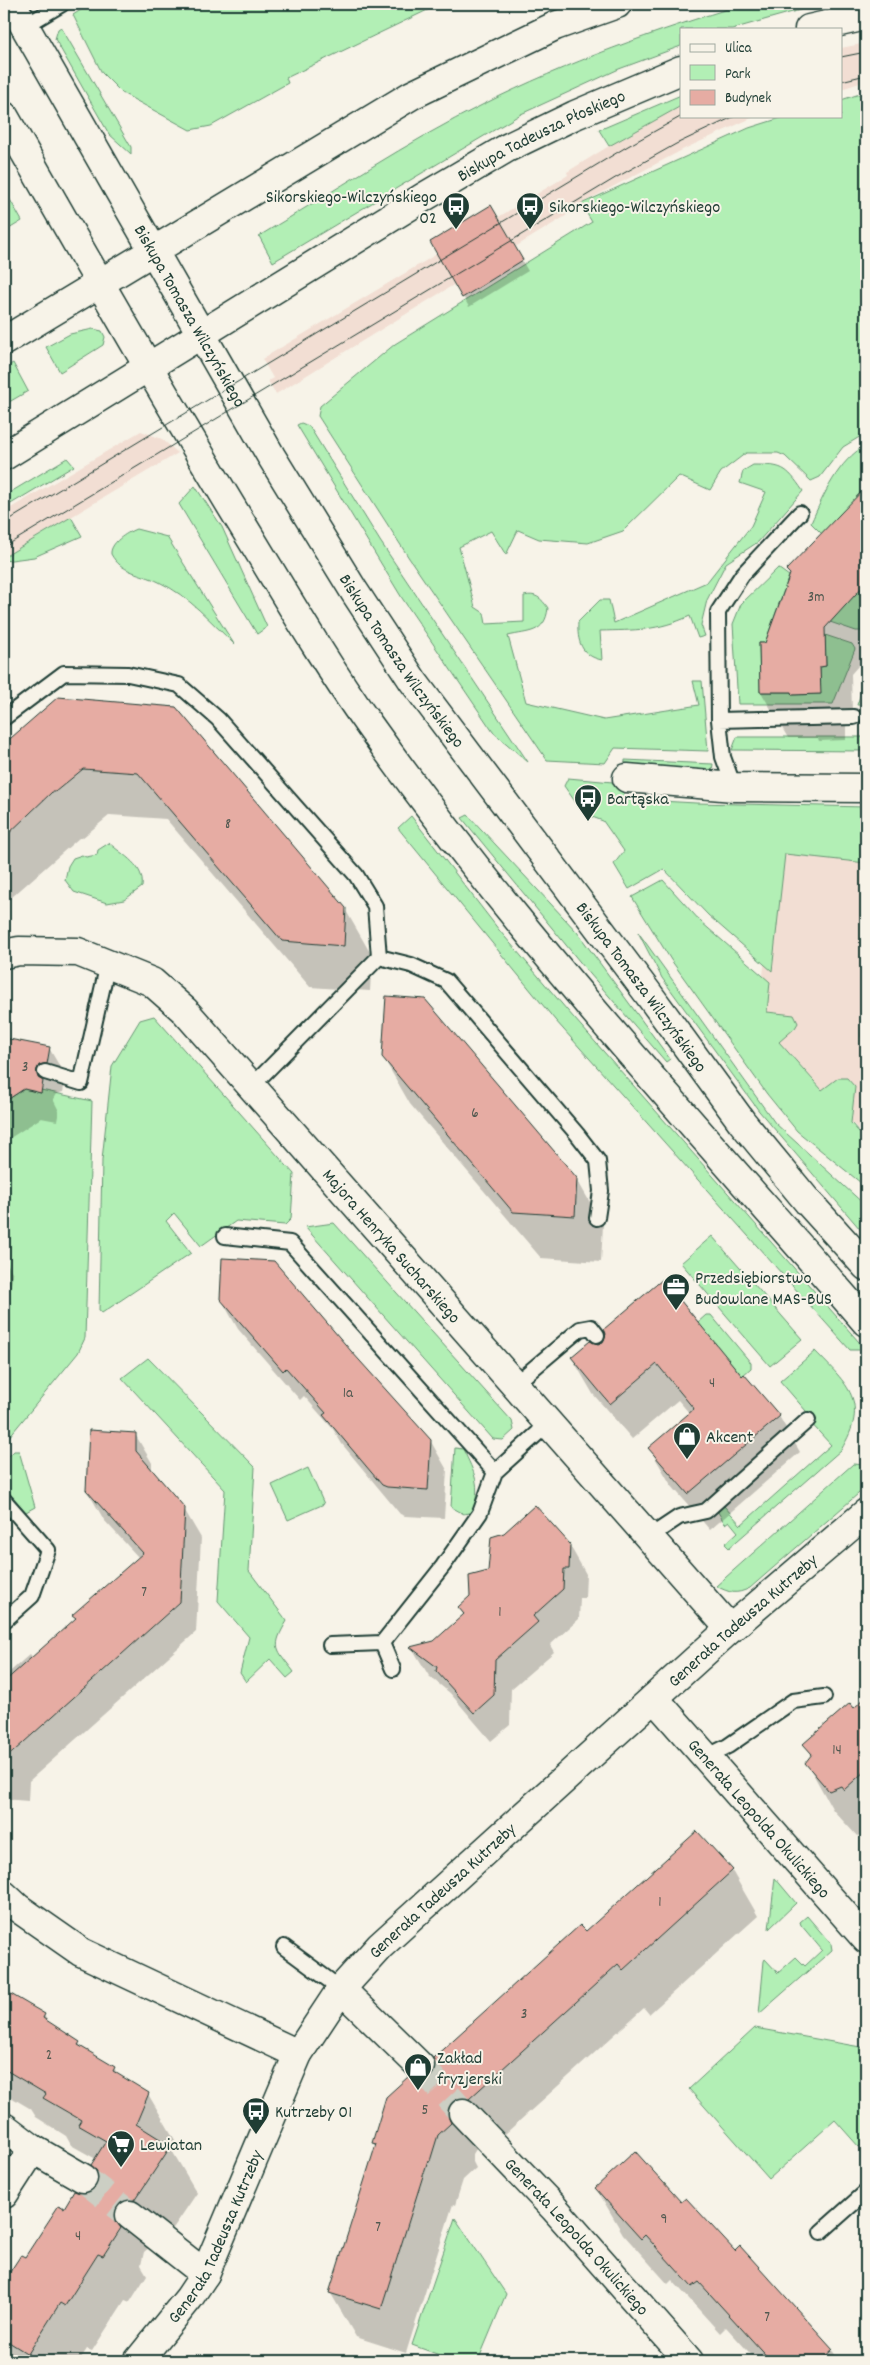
<svg xmlns="http://www.w3.org/2000/svg" width="870" height="2365" font-family="Dekko,sans-serif">
  <style>
    .built { fill: #f2ded3 }
    .green { fill: #b2efb5; stroke: #689674 }
    .shadow { fill: #0003 }
    .building { fill: #e6aca3; stroke: #1f3d34 }
    .lines { fill: none; stroke-linecap: round; stroke-linejoin: round }
    .minor-tunnel { stroke: #cccfc4; stroke-width: 28; stroke-dasharray: 28 14; stroke-linecap: butt }
    .service-casing { stroke: #1f3d34; stroke-width: 18 }
    .minor-casing { stroke: #1f3d34; stroke-width: 31 }
    .tertiary-casing { stroke: #1f3d34; stroke-width: 31 }
    .secondary-casing { stroke: #1f3d34; stroke-width: 31 }
    .service { stroke: #f7f3e8; stroke-width: 14 }
    .minor { stroke: #f7f3e8; stroke-width: 28 }
    .tertiary { stroke: #f7f3e8; stroke-width: 28 }
    .secondary { stroke: #f7f3e8; stroke-width: 28 }
    .tram { stroke: #1f3d34; stroke-width: 1 }
    .labels { text-anchor: middle; stroke-width: 4; stroke-linejoin: round; paint-order: stroke }
    .number-label { font-size: 15px; fill: #515950 }
    .street-label { font-size: 18px; fill: #1f3d34; stroke: #f7f3e8 }
    .poi-label { font-size: 18px; fill: #1f3d34; stroke: #f7f3e8; text-anchor: start }
  </style>
  <rect width="100%" height="100%" fill="#f7f3e8"/>
  <filter id="ink" filterUnits="userSpaceOnUse"><feTurbulence type="fractalNoise" baseFrequency=".02" numOctaves="2"/><feDisplacementMap in="SourceGraphic" scale="10" xChannelSelector="R" yChannelSelector="G"/><feConvolveMatrix kernelMatrix="1 2 1 2 8 2 1 2 1" color-interpolation-filters="sRGB"/></filter>
  <g filter="url(#ink)">
    <path class="built" d="M866 43V81L841 89V48Z
      M681 106V116H756L686 148 582 203 564 217 276 394 268 381 273 378 262 359 565 177 568 175 567 172 609 146Z
      M141 431 162 439 178 453 4 557V512Z
      M778 843 866 849V1138L758 1019Z"/>
    <path class="green" d="M90 4H440L286 78 288 83 211 126 190 130 122 93 102 73 73 15Z
      M744 4H821L732 29H681V46L619 69 521 114 273 262 259 236C333 192 407 142 484 104 568 62 655 31 744 4Z
      M61 27 131 147V154L109 134 55 39 58 29Z
      M866 92V433L843 447 820 477 811 481 785 456 778 453H746L721 472 710 490 679 476 623 531 588 543 539 539 518 530 506 555 491 531 459 547 475 607 484 613 486 624 524 622V596C536 593 541 598 548 608 545 634 529 631 508 636L526 702 604 720 699 705 693 681H702L708 751 615 748 605 763 547 760 409 558 318 416 320 406 395 344 592 222 581 204 749 128 787 116H841V100Z
      M681 95V106L609 146 599 130Z
      M4 189 22 221 4 232Z
      M93 329 102 331 105 337 103 345 60 372 46 347 70 334Z
      M13 363 28 391 4 405V368Z
      M301 423 309 426 380 541 528 762 493 732 402 598 297 425Z
      M866 445V496L825 537 811 523C824 494 838 461 866 445Z
      M67 458 74 466 4 508V496Z
      M753 465C782 465 786 466 803 491L758 542 726 563 707 600 701 625 705 636 698 638 690 616C657 631 636 630 600 631L602 660C581 656 577 641 578 622L600 600H609L614 623 707 582 751 526 766 492 740 483 743 471Z
      M195 486 222 527 267 627 257 634 179 504Z
      M71 517 82 536 34 557 4 561V557Z
      M136 529 167 537 234 644C211 622 189 596 159 582 141 573 121 573 111 554 110 543 126 533 136 529Z
      M778 568 789 576 765 643H759L760 692H791L792 695 820 694V667L826 666 825 635 852 644 855 649 833 704H738L733 624 741 604Z
      M863 578 866 581V625L862 631H856L830 622Z
      M866 679V705H857Z
      M866 730V751L732 750 737 737H864Z
      M625 760 713 764 712 771 625 765Z
      M568 778 624 783V799L696 803 866 807V863L785 854 772 971 708 915 664 869 629 889 614 864 624 851 603 821 584 814 564 786Z
      M468 815 577 932 670 1059 666 1062 584 967 462 818Z
      M411 816 499 930 567 1010 866 1350H850L555 1020 398 828Z
      M109 843C124 856 145 866 142 887L124 900 107 903 74 892 65 880 68 866 73 858 82 855 86 857 97 855 98 850Z
      M663 880 701 922 770 982 767 1012 794 1015 798 1023 795 1028 779 1042 822 1090 838 1078H847L855 1087 851 1123 866 1140V1187L797 1131 767 1094 671 960 632 897Z
      M638 932 775 1123 866 1206V1236L759 1111 662 978Z
      M154 1016 294 1174 291 1219 285 1225 236 1221 201 1246 174 1213 166 1221 191 1253 102 1313 99 1311 102 1160 112 1066 140 1020Z
      M24 1089 41 1093V1090L92 1101 85 1338 78 1353 4 1443V1102Z
      M334 1223 512 1421 514 1430 503 1440 493 1439 305 1227Z
      M712 1236 802 1339 770 1366 681 1263Z
      M706 1315H711L751 1363V1368L742 1376 697 1323Z
      M815 1351C848 1385 870 1402 841 1450L729 1548 725 1544 738 1532 729 1521 725 1524 718 1512 724 1506 741 1525 831 1445 808 1420 806 1411 780 1381Z
      M148 1358 255 1467 249 1571 287 1621C271 1648 276 1648 294 1672L287 1678 270 1659 246 1682 240 1673 249 1637 218 1601 225 1490 122 1378Z
      M455 1448 463 1449C475 1474 481 1484 473 1512L464 1514 451 1507Z
      M14 1451H19L35 1507 26 1512 4 1487V1461Z
      M853 1464 866 1465V1487L750 1588C736 1595 730 1593 716 1586Z
      M308 1468 324 1504 288 1520 272 1485Z
      M775 1878 796 1903 769 1929Z
      M807 1916 831 1944 832 1950 759 2014 764 1961 765 1959 778 1973 796 1957 805 1966 822 1950 801 1925 800 1922Z
      M755 2028 866 2048V2141L859 2147 835 2120 769 2179 689 2089Z
      M455 2218 506 2294 478 2361H456L412 2345Z"/>
    <path class="shadow" d="M490 206 528 271 469 307 432 242Z
      M866 497V657L851 674 852 712 846 713V740L819 741 818 738H788L761 692 766 644Z
      M59 699 345 909 372 956 370 991 310 987 166 819 110 815 82 838H79L4 904V746Z
      M866 977V1047L860 1036Z
      M4 1039 49 1048 66 1077 63 1092 56 1094 53 1099 59 1111 57 1121 41 1118 4 1142Z
      M383 1057 576 1178 603 1225 601 1262 541 1258 410 1104Z
      M4 1257 13 1274 4 1320Z
      M663 1281 698 1321 705 1334 779 1416 800 1452 710 1530 671 1485 650 1449 690 1414 678 1400 632 1439 593 1394 572 1358 604 1343Z
      M221 1299 430 1440 447 1470 444 1518 405 1516 400 1514 342 1444 333 1429 304 1396 300 1400 238 1329Z
      M135 1434 152 1463V1472L184 1509 201 1538 196 1632 29 1781 28 1801 4 1799V1677L30 1654 33 1658 76 1620 74 1615 139 1558 104 1520 87 1490Z
      M569 1544 586 1574 585 1598H580L579 1619 550 1645 554 1652 511 1689 510 1725 491 1741 450 1693 429 1676 412 1648 434 1642 464 1616 459 1607 472 1596 489 1572Z
      M864 1700 866 1703V1833L857 1836 833 1810 807 1763 812 1756 805 1744Z
      M697 1832 732 1871 758 1916 649 2014 644 2008 495 2143 478 2146 473 2154V2162L476 2168 463 2180 455 2205 453 2204 406 2353 356 2337 330 2292 376 2148 373 2143 416 2082H425L432 2078Z
      M4 1986 9 1989 13 1997 44 2015 49 2024 79 2043 83 2050 114 2068 119 2076 148 2094 175 2140 171 2149 197 2193 161 2246H151L144 2252 141 2265 147 2275 130 2302 125 2300 92 2351 87 2349 79 2361H4V2283L21 2256 25 2259 64 2209 83 2195 92 2192 98 2186 99 2176 93 2165 96 2159 71 2145 66 2136 36 2117 31 2109 4 2093Z
      M596 2188 681 2204 832 2350 839 2361H757L726 2327 720 2333 672 2280 668 2284 623 2234Z"/>
    <path class="building" d="M491 205 523 260 462 298 430 242Z
      M866 487V583L825 628 826 666 820 667 821 694 792 695 791 692H760L759 643H765L790 574 786 570Z
      M58 697 176 707 346 908 344 946 282 941 138 773 83 769 55 792H52L4 838V744Z
      M386 996 425 999 577 1178 575 1216 513 1212 382 1057Z
      M4 1038 50 1047 47 1064 39 1065 37 1070 38 1078 43 1081 41 1093 24 1089 4 1102Z
      M222 1258 274 1261 351 1351 431 1440 428 1490 387 1487 382 1485 323 1415 326 1413 286 1368 283 1371 220 1299Z
      M663 1279 742 1376 744 1374 780 1416 688 1494 648 1448 694 1409 657 1364 610 1404 571 1357 590 1341 598 1344 603 1342 606 1334 604 1329Z
      M89 1430 136 1433V1451L185 1508 180 1602 4 1760V1682L76 1618 72 1615 143 1553 86 1490Z
      M535 1505 570 1544 569 1569H564L563 1589 533 1616 538 1622 495 1660 494 1695 474 1713 436 1671 437 1667 410 1647 434 1641 464 1614 458 1607 470 1596 469 1576 488 1571 491 1537 504 1533Z
      M866 1697V1770L844 1790 841 1786 829 1791 805 1763 812 1754 803 1744 850 1703 854 1708Z
      M697 1831 733 1870 623 1970 618 1964 469 2099 460 2098 452 2102 448 2109V2116L451 2123 438 2135 430 2161 428 2160 381 2309 329 2293 376 2144 372 2143 386 2097 408 2077 417 2081H425L431 2077 435 2069 433 2058 580 1925 586 1931Z
      M4 1990 45 2014 43 2018 80 2042 78 2045 115 2067 113 2071 149 2093 136 2124 171 2146 135 2200H125L117 2206 115 2212V2220L121 2228 103 2256 98 2254 65 2306 60 2303 28 2354 4 2339V2281L21 2255 25 2257 59 2205 64 2208 74 2191 83 2194 90 2192 96 2186 99 2178 97 2171 91 2165 106 2141 78 2125 81 2120 43 2098 46 2094 4 2069Z
      M635 2151 681 2202 686 2198 735 2251 740 2246 833 2349 820 2361H771L699 2282 692 2287 645 2235 641 2239 595 2188Z"/>
    <g class="lines">
      <path class="minor-tunnel" d="M420 2066 463 2113
        M83 2178 130 2215"/>
      <g class="service-casing">
        <path id="service" d="M25 26 62 4
          M4 718 64 673 128 674 179 685 218 719 356 875 375 906 379 957 252 1086
          M719 720 854 717
          M734 787 723 757 719 720 718 612 742 575 800 513
          M379 957 411 965 446 981 577 1134 598 1161 601 1191 597 1218
          M45 1072 81 1083 108 963
          M225 1236 290 1243 495 1472
          M515 1384 580 1329 591 1327 597 1335
          M4 1500 48 1550 32 1596 4 1621
          M649 1537 679 1517 706 1511 808 1420
          M382 1643 393 1669
          M330 1645 382 1643 443 1566 480 1513 495 1472 549 1423
          M706 1757 728 1746 793 1701 824 1697
          M284 1947 341 1989
          M821 2232 866 2192"/>
      </g>
      <g class="minor-casing">
        <g id="minor">
          <path d="M627 778 734 787 866 788"/>
          <path id="s1" d="M4 954 19 951 78 952 152 982 185 1011 730 1629"/>
          <path id="s2" d="M654 1698 866 1939"/>
          <path d="M4 1895 18 1908 81 1952 298 2054"/>
          <path d="M341 1989 420 2066"/>
          <path id="s3" d="M463 2113 554 2208 689 2361"/>
          <path d="M4 2127 33 2149"/>
          <path d="M4 2194 33 2149 83 2178"/>
          <path d="M130 2215 205 2274"/>
          <path id="s4" d="M138 2361 189 2298 205 2274 298 2054 341 1989 380 1946 730 1629 866 1513"/>
        </g>
      </g>
      <g class="tertiary-casing">
        <g id="tertiary">
          <path id="s5" d="M12 4 271 456 354 591 413 681 647 992 742 1122 808 1202 866 1266"/>
          <path d="M4 116C86 259 167 402 253 542 290 603 327 666 369 725 519 936 696 1127 866 1322"/>
        </g>
      </g>
      <g class="secondary-casing">
        <g id="secondary">
          <path d="M809 29 866 16"/>
          <path d="M4 341 412 95 555 26 617 4"/>
          <path id="s6" d="M4 456 424 197 507 148 575 115 681 70"/>
        </g>
      </g>
      <use href="#service" class="service"/>
      <use href="#minor" class="minor"/>
      <use href="#tertiary" class="tertiary"/>
      <use href="#secondary" class="secondary"/>
      <path class="tram" d="M841 57 866 52
        M841 81 866 75
        M4 523 628 146 682 116
        M4 547 617 177 676 144 735 116"/>
    </g>
  </g>
  <defs>
    <g id="bus-pin" transform="scale(1.4375)"><path d="M0 17L-7.5 6A9.5 9.5 0 1 1 7.5 6Z" fill="#1f3d34" stroke="#f7f3e8"/><path d="M-5-6H5V4H4V6H2V4H-2V6H-4V4H-5ZM-3.5-4V0h7V-4ZM-3.5 1.2v1.5H-2V1.2ZM2 1.2v1.5H3.5V1.2Z" fill="#fff"/></g>
    <g id="office-pin" transform="scale(1.4375)"><path d="M0 17L-7.5 6A9.5 9.5 0 1 1 7.5 6Z" fill="#1f3d34" stroke="#f7f3e8"/><path d="M-6-3h4V-5.5h4V-3h4V5H-6ZM-1-4.5V-3h2v-1.5ZM-6 0V1H6V0Z" fill="#fff"/></g>
    <g id="shop-pin" transform="scale(1.4375)"><path d="M0 17L-7.5 6A9.5 9.5 0 1 1 7.5 6Z" fill="#1f3d34" stroke="#f7f3e8"/><path d="M-5-2.5h2.3a2.7 3.5 0 0 1 5.4 0H5L5.5 6h-11ZM-1.5-2.5h3a1.5 2.3 0 0 0-3 0Z" fill="#fff"/></g>
    <g id="supermarket-pin" transform="scale(1.4375)"><path d="M0 17L-7.5 6A9.5 9.5 0 1 1 7.5 6Z" fill="#1f3d34" stroke="#f7f3e8"/><path d="M-6-5.5h2.5l.6 2H6L4.5 2H-2.5L-4.4-4H-6ZM-1.5 3.2a1.3 1.3 0 1 0 .1 0ZM3 3.2a1.3 1.3 0 1 0 .1 0Z" fill="#fff"/></g>
  </defs>
  <g fill-rule="evenodd">
    <use href="#bus-pin" x="456" y="206"/>
    <use href="#bus-pin" x="530" y="206"/>
    <use href="#bus-pin" x="588" y="798"/>
    <use href="#office-pin" x="676" y="1287"/>
    <use href="#shop-pin" x="687" y="1436"/>
    <use href="#shop-pin" x="418" y="2067"/>
    <use href="#bus-pin" x="256" y="2111"/>
    <use href="#supermarket-pin" x="121" y="2144"/>
  </g>
  <g class="labels">
    <g class="number-label">
      <text x="816" y="601">3m</text>
      <text x="228" y="828">8</text>
      <text x="25" y="1071">3</text>
      <text x="475" y="1117">6</text>
      <text x="712" y="1387">4</text>
      <text x="348" y="1397">1a</text>
      <text x="144" y="1596">7</text>
      <text x="500" y="1616">1</text>
      <text x="837" y="1754">14</text>
      <text x="660" y="1906">1</text>
      <text x="524" y="2018">3</text>
      <text x="49" y="2059">2</text>
      <text x="425" y="2114">5</text>
      <text x="664" y="2223">9</text>
      <text x="378" y="2231">7</text>
      <text x="78" y="2240">4</text>
      <text x="767" y="2321">7</text>
    </g>
    <g class="street-label">
      <text dy="6" stroke="none"><textPath href="#s6" startOffset="626">Biskupa Tadeusza Płoskiego</textPath></text>
      <text dy="6" stroke="none"><textPath href="#s5" startOffset="359">Biskupa Tomasza Wilczyńskiego</textPath></text>
      <text dy="6" stroke="none"><textPath href="#s5" startOffset="764">Biskupa Tomasza Wilczyńskiego</textPath></text>
      <text dy="6" stroke="none"><textPath href="#s5" startOffset="1169">Biskupa Tomasza Wilczyńskiego</textPath></text>
      <text dy="6" stroke="none"><textPath href="#s1" startOffset="511">Majora Henryka Sucharskiego</textPath></text>
      <text dy="6" stroke="none"><textPath href="#s4" startOffset="972">Generała Tadeusza Kutrzeby</textPath></text>
      <text dy="6" stroke="none"><textPath href="#s2" startOffset="160">Generała Leopolda Okulickiego</textPath></text>
      <text dy="6" stroke="none"><textPath href="#s4" startOffset="568">Generała Tadeusza Kutrzeby</textPath></text>
      <text dy="6" stroke="none"><textPath href="#s4" startOffset="148">Generała Tadeusza Kutrzeby</textPath></text>
      <text dy="6" stroke="none"><textPath href="#s3" startOffset="168">Generała Leopolda Okulickiego</textPath></text>
    </g>
    <g class="poi-label">
      <text x="437" y="202" text-anchor="end">Sikorskiego-Wilczyńskiego<tspan x="437" dy="21">02</tspan></text>
      <text x="549" y="212">Sikorskiego-Wilczyńskiego</text>
      <text x="607" y="804">Bartąska</text>
      <text x="695" y="1283">Przedsiębiorstwo<tspan x="695" dy="21">Budowlane MAS-BUS</tspan></text>
      <text x="706" y="1442">Akcent</text>
      <text x="437" y="2063">Zakład<tspan x="437" dy="21">fryzjerski</tspan></text>
      <text x="275" y="2117">Kutrzeby 01</text>
      <text x="140" y="2150">Lewiatan</text>
    </g>
  </g>
  <rect width="870" height="2365" fill="none" stroke="#f7f3e8" stroke-width="20"/>
  <rect x="10" y="10" width="850" height="2345" fill="none" stroke="#1f3d34" stroke-width="2" filter="url(#ink)"/>
  <rect x="680" y="28" width="162" height="90" fill="#f7f3e8" stroke="#a1aaa0"/>
  <rect x="690" y="44" width="25" height="8" fill="#f7f3e8" stroke="#a1aaa0"/>
  <text x="725" y="52" font-size="15" fill="#1f3d34">Ulica</text>
  <rect x="690" y="65" width="25" height="15" fill="#b2efb5" stroke="#a1aaa0"/>
  <text x="725" y="78" font-size="15" fill="#1f3d34">Park</text>
  <rect x="690" y="90" width="25" height="15" fill="#e6aca3" stroke="#a1aaa0"/>
  <text x="725" y="102" font-size="15" fill="#1f3d34">Budynek</text>
</svg>
